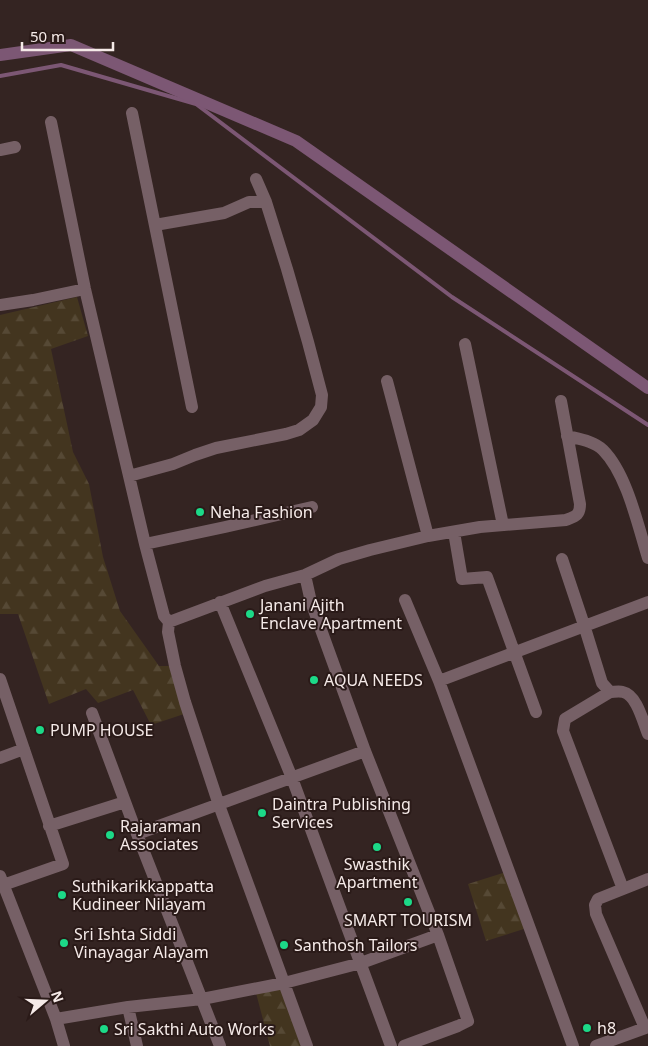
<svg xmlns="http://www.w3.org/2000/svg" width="648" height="1046" font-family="'Noto Sans',sans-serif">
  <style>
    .forest { fill: url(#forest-firs) }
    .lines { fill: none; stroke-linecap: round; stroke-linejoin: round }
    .stream { stroke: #7c5774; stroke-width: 4 }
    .canal { stroke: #7c5774; stroke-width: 12 }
    .street { stroke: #766066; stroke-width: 12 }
    .poi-dot { fill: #1cd988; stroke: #2a1a18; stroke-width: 2 }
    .labels { text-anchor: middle; stroke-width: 4; stroke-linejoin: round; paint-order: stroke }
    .poi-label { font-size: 16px; fill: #f5eae8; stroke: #2a1a18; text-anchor: start }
  </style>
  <defs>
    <pattern id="forest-firs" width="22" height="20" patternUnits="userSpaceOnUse" patternTransform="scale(1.25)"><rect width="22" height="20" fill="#43351f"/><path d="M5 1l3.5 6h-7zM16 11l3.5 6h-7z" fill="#564935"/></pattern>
  </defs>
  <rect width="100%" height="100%" fill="#342422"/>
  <path class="forest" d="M77 297 88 336 51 349 73 452 89 484 103 557 120 611 159 666H169L184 714 151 725 133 690 98 703 86 689 49 704 18 614H0V315Z
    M506 872 527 928 486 941 468 884Z
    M284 989 305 1046H270L256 993Z"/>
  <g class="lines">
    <path class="stream" d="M0 76 61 65 196 104 452 297 648 425"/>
    <path class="canal" d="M0 55 71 45 296 141 648 388"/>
    <path class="street" d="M132 113 192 407
      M51 122 85 289 129 476
      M0 150 15 147
      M256 179 266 202 287 269 308 342 322 395 321 407 313 420 299 430 286 434 216 448 195 455 173 464 129 476 145 544 164 616 169 622 265 586 305 575 339 559 370 550 428 536 480 527 566 520C576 516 580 515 580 504L561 401
      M155 225 224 213 249 202H266
      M0 305 33 300 85 289
      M465 344 503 525
      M387 381 428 536
      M567 436C579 439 594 441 603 450 627 474 638 526 648 558
      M454 532 462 579 487 577 536 712
      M145 544 225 527 312 507
      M562 559 584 625 602 683 610 692C614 692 619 691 623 692 637 695 643 722 648 734
      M305 575 311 602 365 751 438 935 468 1021 458 1026 404 1046
      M405 600 439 681 573 1046
      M220 602 292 778 391 1046
      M169 622 168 632 175 666 185 702 219 805 307 1046
      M0 679 63 864 0 886
      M439 681 648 602
      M610 692 565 719 563 731 623 889
      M92 713 137 834 220 1046
      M0 758 24 749
      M49 826 125 802
      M137 834 365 751
      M0 876 56 1019 64 1046
      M128 1007 137 1046
      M56 1019 128 1007 202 999 284 983 361 963 438 935
      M645 1028 596 914 595 905 598 899 648 879
      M596 1046 648 1027"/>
  </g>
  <g class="poi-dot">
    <circle cx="200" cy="512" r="5"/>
    <circle cx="250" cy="614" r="5"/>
    <circle cx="314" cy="680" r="5"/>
    <circle cx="40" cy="730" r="5"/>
    <circle cx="262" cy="813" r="5"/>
    <circle cx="110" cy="835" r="5"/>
    <circle cx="377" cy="847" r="5"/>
    <circle cx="62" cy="895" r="5"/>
    <circle cx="408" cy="902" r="5"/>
    <circle cx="64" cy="943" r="5"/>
    <circle cx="284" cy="945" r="5"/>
    <circle cx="587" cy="1028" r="5"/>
    <circle cx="104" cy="1029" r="5"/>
  </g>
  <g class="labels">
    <g class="poi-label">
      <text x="210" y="518">Neha Fashion</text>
      <text x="260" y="611">Janani Ajith<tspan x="260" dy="18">Enclave Apartment</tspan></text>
      <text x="324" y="686">AQUA NEEDS</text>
      <text x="50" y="736">PUMP HOUSE</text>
      <text x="272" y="810">Daintra Publishing<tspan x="272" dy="18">Services</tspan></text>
      <text x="120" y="832">Rajaraman<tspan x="120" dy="18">Associates</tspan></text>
      <text x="377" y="870" text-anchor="middle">Swasthik<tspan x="377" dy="18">Apartment</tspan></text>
      <text x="72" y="892">Suthikarikkappatta<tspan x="72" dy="18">Kudineer Nilayam</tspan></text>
      <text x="408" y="926" text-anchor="middle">SMART TOURISM</text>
      <text x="74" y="940">Sri Ishta Siddi<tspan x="74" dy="18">Vinayagar Alayam</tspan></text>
      <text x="294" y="951">Santhosh Tailors</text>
      <text x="597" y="1034">h8</text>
      <text x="114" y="1035">Sri Sakthi Auto Works</text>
    </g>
  </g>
  <g transform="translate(45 1001) rotate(71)" stroke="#2a1a18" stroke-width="4" paint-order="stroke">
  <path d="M0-4L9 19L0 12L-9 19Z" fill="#f5eae8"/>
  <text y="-8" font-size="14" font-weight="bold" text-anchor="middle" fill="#f5eae8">N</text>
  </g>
  <path d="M22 42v8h91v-8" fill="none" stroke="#f5eae8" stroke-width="2.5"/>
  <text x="30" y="42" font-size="15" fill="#f5eae8" stroke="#2a1a18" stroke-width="4" paint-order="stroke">50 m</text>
</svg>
